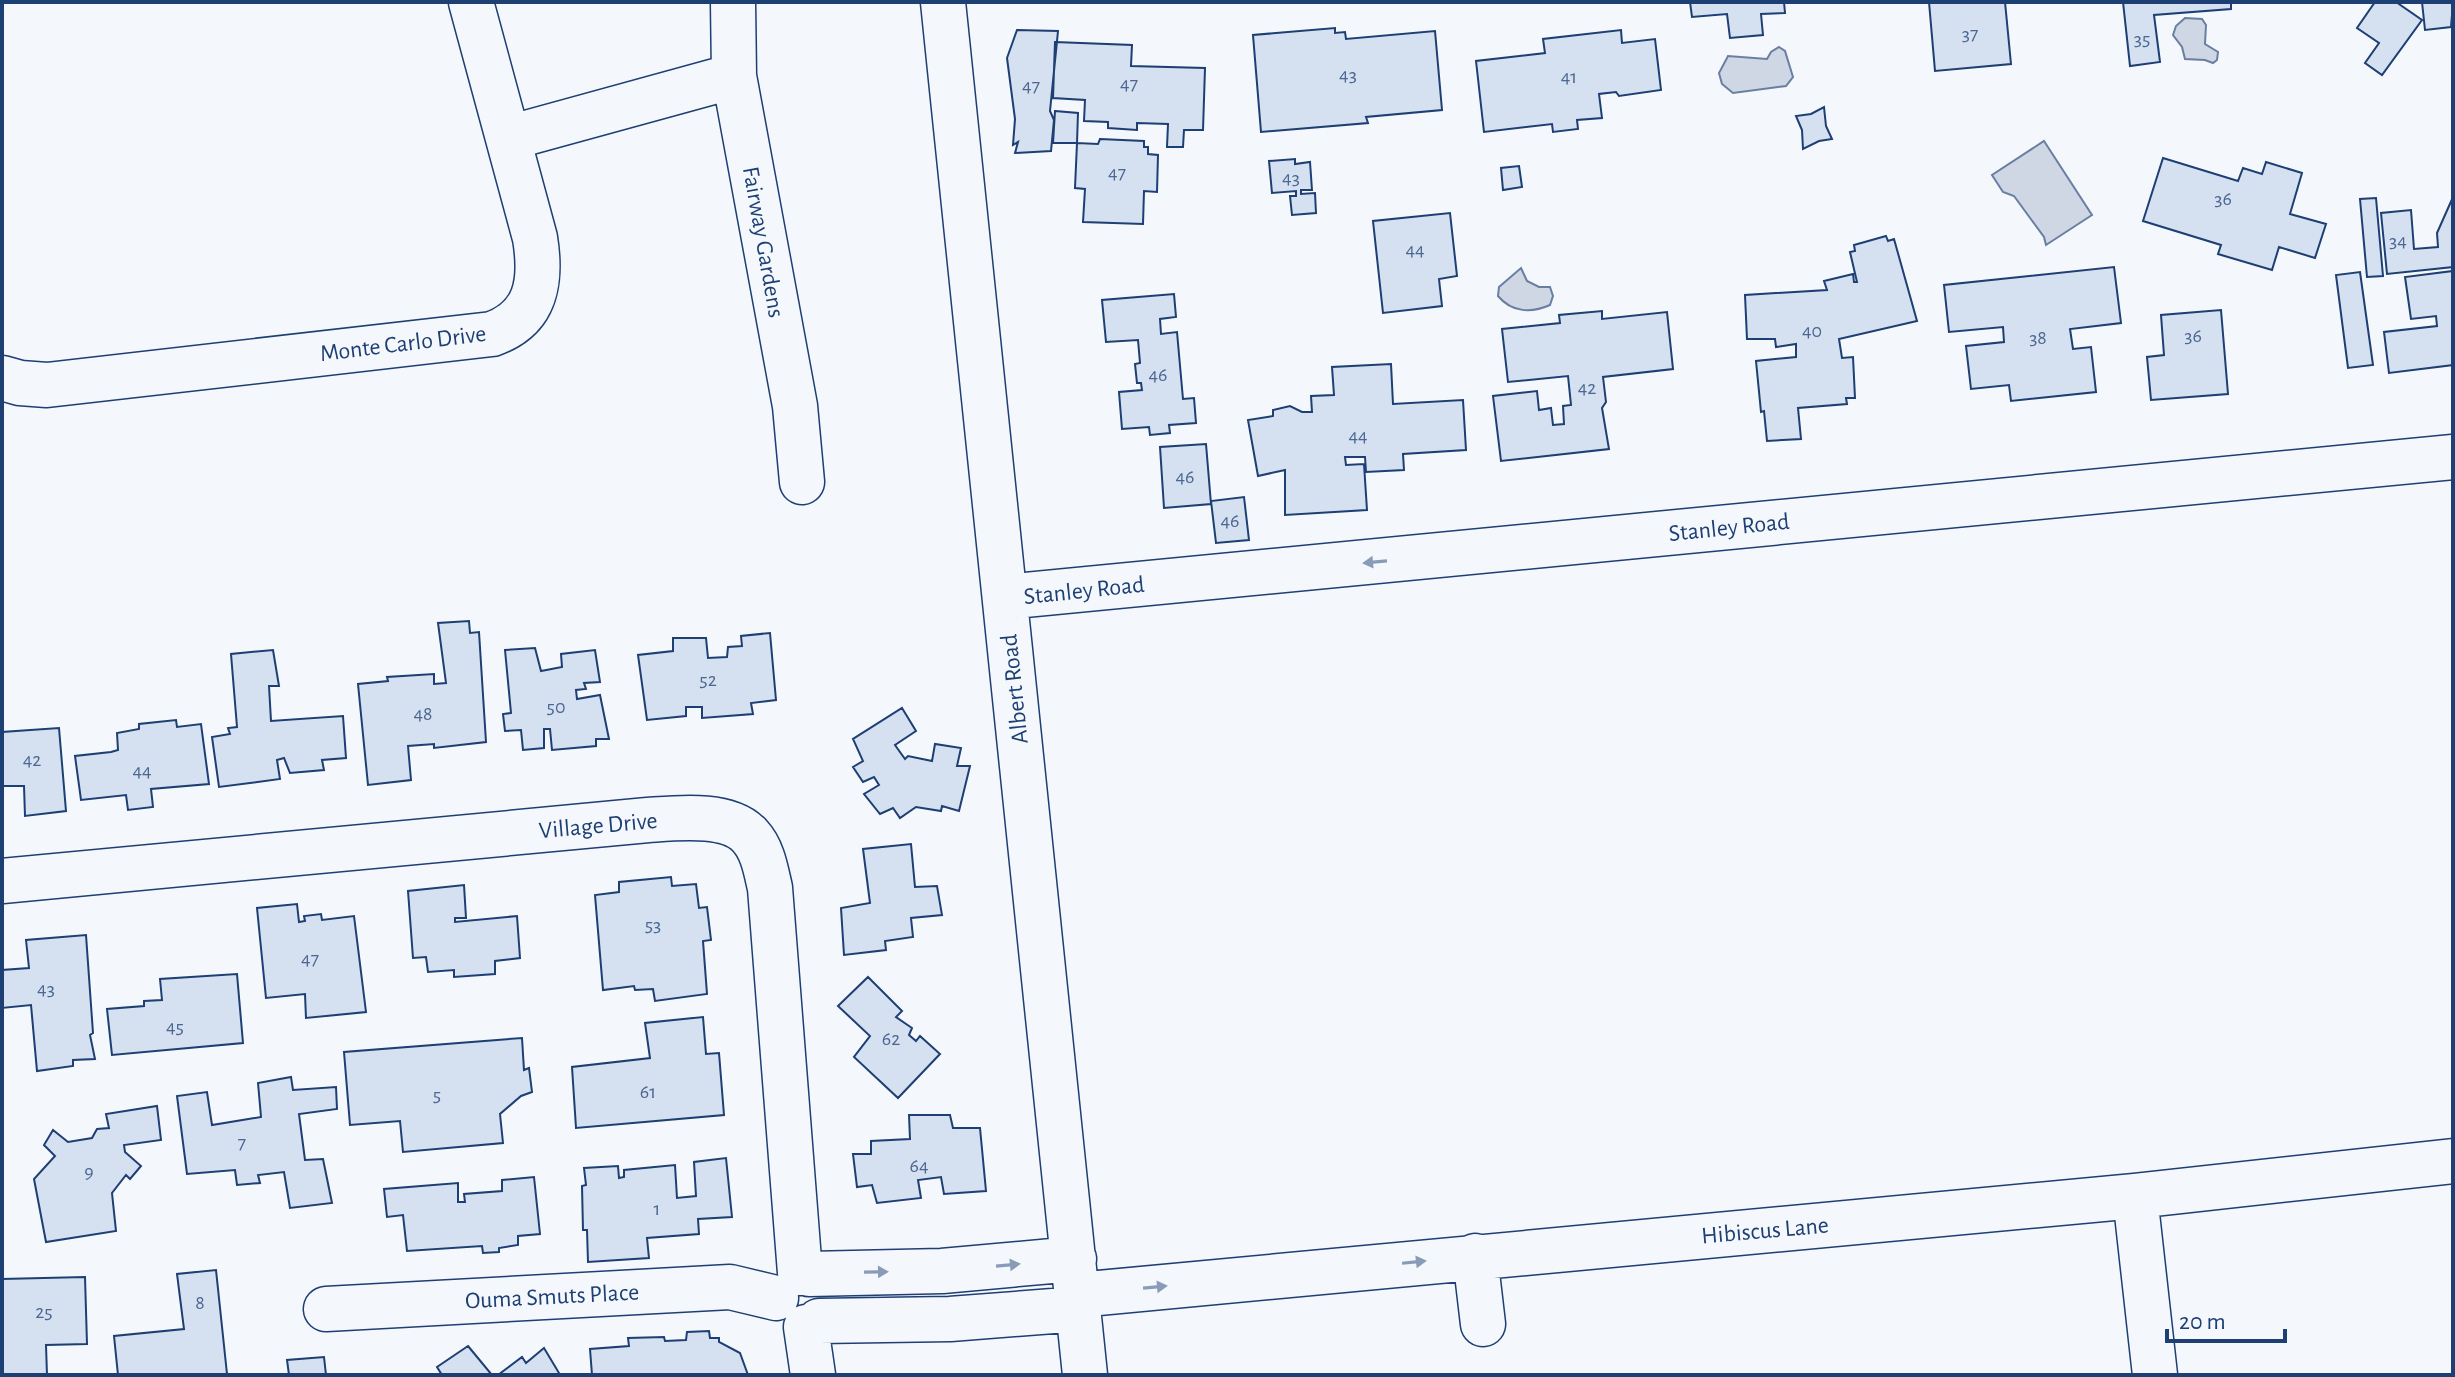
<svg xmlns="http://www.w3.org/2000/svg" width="2455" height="1377" font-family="'Alegreya Sans',sans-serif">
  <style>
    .water { fill: #cfd7e4; stroke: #687fa3; stroke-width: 2 }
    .building { fill: #d5e0f0; stroke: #1d3f73; stroke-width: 2 }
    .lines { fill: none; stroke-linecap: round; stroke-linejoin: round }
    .minor-casing { stroke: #1d3f73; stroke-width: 47 }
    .minor { stroke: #f4f7fb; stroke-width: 44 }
    .oneway { fill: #889bb7 }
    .labels { text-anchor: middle; stroke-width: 6; stroke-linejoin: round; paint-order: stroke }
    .number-label { font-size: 20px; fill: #4b6792 }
    .street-label { font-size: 24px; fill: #1d3f73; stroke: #f4f7fb }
  </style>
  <rect width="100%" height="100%" fill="#f4f7fb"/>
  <path class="water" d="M2185 18 2202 19 2206 25 2205 44 2218 52 2217 60 2213 63 2205 60 2185 59 2182 47 2173 35 2176 26Z
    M1779 47 1785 51 1793 77 1786 86 1733 93 1722 84 1719 73 1728 56 1767 59 1771 52Z
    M2044 141 2092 215 2046 245 2044 237 2014 196 2003 192 1992 175Z
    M1521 268 1527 281 1539 287H1550L1553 296 1550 305C1532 313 1512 313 1498 296L1499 287Z"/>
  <path class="building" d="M1690 2H1784L1785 13 1761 14 1763 35 1730 38 1727 14 1692 17Z
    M1929 2H2005L2011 64 1935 71Z
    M2123 2H2231V9L2154 15 2160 62 2130 66Z
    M2375 2H2396L2422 20 2382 75 2365 63 2379 43 2357 28Z
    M2422 2H2453L2451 27 2425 30Z
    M1335 28V33L1345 32 1346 39 1435 31 1442 110 1366 117 1368 123 1261 132 1253 35Z
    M1017 30 1058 31 1050 111 1054 120 1051 151 1015 153 1018 142 1013 145 1015 119 1007 58Z
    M1621 30 1622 43 1655 39 1661 90 1619 96 1616 92 1599 94 1602 118 1577 120 1578 129 1553 132 1552 124 1484 132 1476 61 1545 53 1543 39Z
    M1055 42 1132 45 1131 66 1205 68 1203 130H1184L1183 147H1167L1168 124 1137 123V130L1108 128V122L1084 121 1085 100 1053 98Z
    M1824 107 1826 126 1832 139 1819 141 1803 149 1802 130 1796 116 1811 114Z
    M1055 111 1078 113 1077 143H1053Z
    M1100 139 1144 141V147H1148V154L1158 155 1157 192 1144 191 1143 224 1083 222 1085 189 1075 188 1077 143 1098 144Z
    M2163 158 2238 181 2243 168 2262 174 2266 162 2302 173 2290 214 2326 224 2315 258 2279 247 2272 270 2218 254 2221 245 2143 221Z
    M1295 159V164L1310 162 1312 190H1301V194L1315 193 1316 213 1292 215 1290 196H1296V191L1272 193 1269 161Z
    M1519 166 1522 187 1503 190 1501 168Z
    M2453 197V267L2387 274 2381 213 2411 210 2414 249 2438 247 2437 233Z
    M2376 198 2383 276 2367 277 2360 199Z
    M1450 213 1457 276 1439 279 1442 306 1383 313 1373 221Z
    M1886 236 1888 241 1894 239 1917 321 1839 339 1842 358 1853 357 1855 398H1846L1847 404 1798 408 1801 439 1767 441 1764 411 1761 412 1756 361 1796 357V344L1776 347 1775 339H1747L1745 295 1827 290 1824 281 1853 274 1854 282H1857L1850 252 1855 251 1854 245Z
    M2114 267 2121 323 2070 329 2073 349 2091 347 2096 392 2011 401 2009 385 1971 389 1966 346 2004 342 2003 327 1949 332 1944 285Z
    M2453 271V365L2389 373 2384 332 2437 326 2436 316 2411 319 2405 277Z
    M2360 272 2373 365 2348 368 2336 275Z
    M1174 294 1176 317 1160 319 1161 334 1177 332 1183 399 1194 398 1196 423 1169 425 1170 433 1150 435 1149 427 1122 429 1119 392 1142 390 1141 383H1137L1135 364 1140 363 1138 340 1106 342 1102 300Z
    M2221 310 2228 394 2151 400 2147 357 2164 355 2161 315Z
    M1602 311V319L1667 312 1673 369 1603 377 1606 402 1602 408 1609 449 1501 461 1493 396 1537 391 1539 410 1551 408 1553 425 1564 424 1563 406 1571 405 1568 376 1508 382 1502 329 1560 323 1559 315Z
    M1391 364 1393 404 1463 400 1466 450 1403 454 1404 470 1366 472 1365 457H1345L1346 465 1364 464 1367 510 1285 515V470L1258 476 1248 420 1273 416V410L1290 406 1302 412H1312L1311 396 1334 395 1332 367Z
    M1206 444 1211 504 1164 508 1160 447Z
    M1244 497 1249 540 1216 543 1211 501Z
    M469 621 470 633 479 632 486 742 434 748V744L408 746 411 780 368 785 358 684 388 681 387 677 434 674V684L446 683 438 623Z
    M770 633 776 700 751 703 753 714 702 718V707H686V716L647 720 638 655 673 651V638H706L708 658 727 657 728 647 742 646 741 636Z
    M535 648 541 671 562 667 561 654 595 650 600 682 584 683 586 689 576 690 577 699 600 695 609 739H596V746L552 750 550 729H544V748L523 750 521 730 505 731 503 714 511 713 505 650Z
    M273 650 279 686H269L271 721 343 716 346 758 322 760 324 770 290 773 284 758 277 760 280 779 219 787 212 737 230 734 228 728 237 727 231 654Z
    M902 708 916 731 895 745 905 759 908 756 932 761 935 744 961 748 957 766H970L959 811 942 806 941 811 916 807 900 818 893 808 880 814 864 794 879 785 874 777 863 782 853 767 863 761 853 739Z
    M176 720 177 727 201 724 209 784 151 789 153 807 128 810 126 795 81 800 75 756 111 752 118 750 117 733 139 729V724Z
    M59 728 66 811 25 816 24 786H2V732Z
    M911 844 915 887 937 886 942 915 911 918 913 937 885 941 886 950 844 955 841 908 870 903 863 849Z
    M671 877 672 886 696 884 699 908 707 907 711 940 703 941 707 994 655 1001 653 989 635 990 634 986 603 990 595 895 619 892V882Z
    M464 885 466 918H455V922L517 916 520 958 495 961V974L454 977V970L428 972 426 957 413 958 408 891Z
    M297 904 299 922 305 921 304 916 321 914 322 920 354 916 366 1012 306 1018 305 994 266 998 257 908Z
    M86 935 93 1033 90 1035 95 1059 73 1060V1066L37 1071 31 1005 2 1008V970L29 968 26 940Z
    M237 974 243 1043 112 1055 107 1009 144 1006V1001L162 1000 160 979Z
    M868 977 902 1011 896 1017 912 1028 909 1035 916 1041 920 1036 940 1054 898 1098 854 1057 870 1036 838 1006Z
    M703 1017 706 1054 719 1053 724 1115 576 1128 572 1067 650 1058 645 1023Z
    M522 1038 524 1070 529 1068 532 1092 521 1096 500 1114 503 1143 403 1152 400 1121 350 1125 344 1052Z
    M291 1077 293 1090 336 1087 337 1109 299 1114 305 1160 323 1159 332 1203 290 1208 284 1172 258 1175 260 1183 237 1185 235 1170 187 1174 177 1096 207 1092 212 1125 261 1117 258 1083Z
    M157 1106 161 1140 124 1145 125 1152 141 1166 130 1179 126 1175 112 1193 116 1231 46 1242 34 1179 55 1156 44 1145 53 1130 68 1142 92 1138 97 1129 109 1128 106 1114Z
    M909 1115H950L953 1128H980L986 1191 944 1194 941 1177 918 1180 921 1198 877 1203 872 1185 857 1187 853 1154H871V1141L910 1139Z
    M726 1158 732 1217 698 1219 699 1234 647 1238 649 1258 588 1262 587 1230H583L582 1186 586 1185 584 1168 618 1166 619 1178 624 1177V1170L675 1165 677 1198 696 1196 694 1162Z
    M534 1177 540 1234 518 1236V1245L499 1248V1252L483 1253 482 1246 407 1251 403 1215 387 1217 384 1189 458 1183V1202H465L464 1194 502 1191V1180Z
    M216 1270 227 1374 118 1375 114 1336 184 1329 177 1274Z
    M85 1277 87 1344 46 1345 47 1375H2V1279Z
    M709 1331 710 1338H719V1342L740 1353 748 1375H592L590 1349 629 1346 628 1338 664 1337 665 1341 686 1340 687 1332Z
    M468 1346 492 1375H442L437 1367Z
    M544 1348 559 1373 557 1375H498L522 1357 526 1363Z
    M324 1357 326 1375H289L287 1360Z"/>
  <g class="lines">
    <g class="minor-casing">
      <path id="minor" d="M733 2 734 76 795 406 802 482
        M943 2 1085 1375
        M508 138 734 76
        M2 378 20 383 47 385 492 334C537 318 542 281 535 238L471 2
        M1005 597 2453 457
        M2 881 648 820C677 818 729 812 750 836 763 850 766 871 770 888L800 1273
        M2135 1196 2155 1375
        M1475 1256 1483 1324
        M809 1274 942 1271 1074 1259
        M1077 1295 2135 1196 2453 1161
        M326 1309 730 1287 776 1298
        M819 1321 950 1319 1079 1309
        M806 1327 813 1375"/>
    </g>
    <use href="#minor" class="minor"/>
  </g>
  <defs><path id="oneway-solid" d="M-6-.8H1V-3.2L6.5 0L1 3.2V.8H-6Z" transform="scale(2)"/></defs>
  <g class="oneway">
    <use href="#oneway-solid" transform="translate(1375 562) rotate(175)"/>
    <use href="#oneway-solid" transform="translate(1414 1262) rotate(-6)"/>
    <use href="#oneway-solid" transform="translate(1008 1265) rotate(-5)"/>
    <use href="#oneway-solid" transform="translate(876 1272) rotate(-1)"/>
    <use href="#oneway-solid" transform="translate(1155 1287) rotate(-5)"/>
  </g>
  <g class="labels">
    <g class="number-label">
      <text x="1970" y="40">37</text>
      <text x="2142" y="45">35</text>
      <text x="1348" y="81">43</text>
      <text x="1569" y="83">41</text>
      <text x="1129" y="90">47</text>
      <text x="1031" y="92">47</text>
      <text x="1117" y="179">47</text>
      <text x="1291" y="184">43</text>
      <text x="2223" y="205">36</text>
      <text x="2398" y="247">34</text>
      <text x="1415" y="256">44</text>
      <text x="1812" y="337">40</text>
      <text x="2193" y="342">36</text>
      <text x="2038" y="344">38</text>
      <text x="1158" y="381">46</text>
      <text x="1587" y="394">42</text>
      <text x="1358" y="442">44</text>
      <text x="1185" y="483">46</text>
      <text x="1230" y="527">46</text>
      <text x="708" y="686">52</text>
      <text x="556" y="713">50</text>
      <text x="423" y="720">48</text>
      <text x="32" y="766">42</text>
      <text x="142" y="777">44</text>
      <text x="653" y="931">53</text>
      <text x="310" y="965">47</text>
      <text x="46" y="995">43</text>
      <text x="175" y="1033">45</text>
      <text x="891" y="1045">62</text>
      <text x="648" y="1098">61</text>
      <text x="437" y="1101">5</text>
      <text x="242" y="1149">7</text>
      <text x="919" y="1172">64</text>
      <text x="89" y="1178">9</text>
      <text x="657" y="1215">1</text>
      <text x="200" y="1309">8</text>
      <text x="44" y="1318">25</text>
    </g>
    <g class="street-label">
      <text transform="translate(764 242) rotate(80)" y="8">Fairway Gardens</text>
      <text transform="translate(403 343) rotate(-7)" y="8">Monte Carlo Drive</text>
      <text transform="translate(1729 527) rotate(-6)" y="8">Stanley Road</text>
      <text transform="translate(1084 590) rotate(-6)" y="8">Stanley Road</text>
      <text transform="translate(1014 689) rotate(-96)" y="8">Albert Road</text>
      <text transform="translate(598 825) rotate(-5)" y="8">Village Drive</text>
      <text transform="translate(1765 1230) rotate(-5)" y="8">Hibiscus Lane</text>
      <text transform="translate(552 1296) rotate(-3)" y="8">Ouma Smuts Place</text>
    </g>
  </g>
  <rect width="2455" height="1377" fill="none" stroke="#1d3f73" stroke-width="8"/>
  <path d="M2167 1329v12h118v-12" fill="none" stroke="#1d3f73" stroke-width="4"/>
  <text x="2179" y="1329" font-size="24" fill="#1d3f73" stroke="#f4f7fb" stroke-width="6" paint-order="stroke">20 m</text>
</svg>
